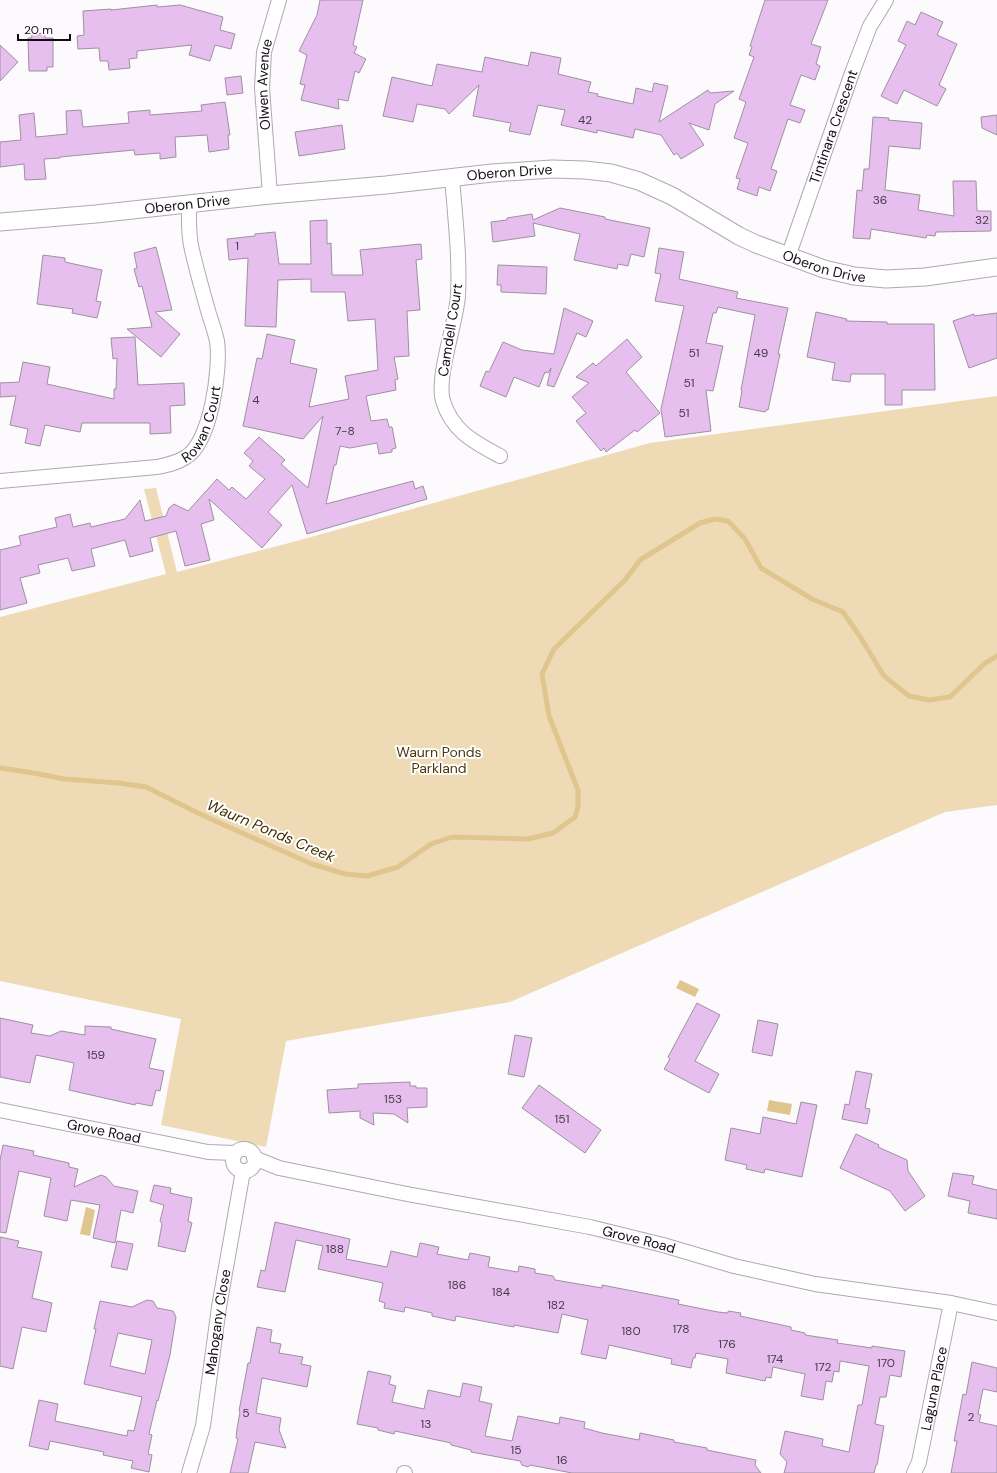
<svg xmlns="http://www.w3.org/2000/svg" width="997" height="1473" font-family="'DM Sans',sans-serif">
  <style>
    .green { fill: #eedbb5 }
    .water { fill: #e0c58e }
    .lines { fill: none; stroke-linecap: round; stroke-linejoin: round }
    .stream { stroke: #e0c58e; stroke-width: 5 }
    .building { fill: #e6bfee; stroke: #9e90a1; fill-rule: evenodd }
    .minor-casing { stroke: #b3a5b6; stroke-width: 16 }
    .tertiary-casing { stroke: #b3a5b6; stroke-width: 19 }
    .minor { stroke: #fff; stroke-width: 14 }
    .tertiary { stroke: #fff; stroke-width: 17 }
    .labels { text-anchor: middle; stroke-width: 4; stroke-linejoin: round; paint-order: stroke }
    .number-label { font-size: 12px; fill: #473a4a }
    .street-label { font-size: 14px; fill: #120d13; stroke: #fff }
    .park-label { font-size: 14px; fill: #4b380c; stroke: #fff }
    .water-label { font-size: 15px; font-style: italic; fill: #422f01; stroke: #fff }
  </style>
  <rect width="100%" height="100%" fill="#fdfafd"/>
  <path class="green" d="M997 396V805L945 812 510 1002 286 1041 266 1147 161 1125 181 1019 0 981V617L166 574 144 489 156 488 177 572 293 542 650 443Z"/>
  <path class="water" d="M680 980 699 989 695 997 676 988Z
    M769 1100 792 1104 790 1115 767 1111Z
    M86 1207 95 1210 90 1236 80 1234Z"/>
  <g class="lines">
    <path class="stream" d="M0 768 34 773 64 779 119 783 146 787 200 814 269 845 312 864 345 874 367 876 398 867 431 844 452 837 528 839 553 833 575 817 578 807V790L549 716 542 674 554 649 625 580 640 560 700 523 715 519 728 521 745 539 761 568 812 599 843 612 861 638 884 676 909 696 929 700 950 697 984 664 997 656"/>
  </g>
  <path class="building" d="M320 0H363L353 45 357 47 354 53 366 59 359 73 355 71 348 101 338 99 339 109 301 100 305 85 300 84 307 55 299 51 317 15Z
    M765 0H828L811 44 821 47 816 64 820 66 815 80 801 75 790 105 805 110 800 123 788 119 771 169 777 171 770 191 759 187 757 196 737 189 740 179 736 178 748 143 734 138 746 102 739 99 754 57 749 55 752 47 750 46Z
    M157 5V7L180 5 223 17 220 30 235 34 231 49 215 45 210 61 189 55 192 45 137 51V58L129 59 130 68 109 70 108 61H100L99 48 78 49 77 36 84 35 83 11 111 9V10Z
    M921 12 943 22 937 35 957 44 939 85 946 89 937 106 904 90 897 104 881 96 906 45 898 41 907 21 915 25Z
    M45 33V38H53V67H47V71H29L28 38H32L31 34Z
    M0 45 18 62 0 81Z
    M531 52 561 58 558 74 591 82 588 92 598 94 597 96 633 104 636 88 652 92 654 83 668 86 659 122 708 90 710 93 734 91 715 104 709 130 689 123 704 145 681 159 677 153 674 155 661 135 635 129 633 138 597 130V133L561 125 565 110 538 105 530 135 509 131 511 123 473 116 479 85 449 114 445 109 417 104 413 122 383 116 392 77 432 86 437 64 482 72 485 57 528 66Z
    M241 76 243 93 227 95 225 78Z
    M225 102 230 135H228L229 149 209 152 207 135 175 137 176 157 160 159V153L135 155 134 150 60 157V158L44 159 46 179 25 180 24 164 0 167V142L21 140 19 115 34 113 36 137 67 134 66 111 81 110 83 127 129 123 128 112 150 110V115L202 111 201 105Z
    M997 115V135L982 128 981 117Z
    M873 117 889 118 888 120 922 123 920 149 889 146 885 190 920 195 918 210 954 216 953 181H976L977 211H991V231L936 232 935 236 927 235 926 238 871 229 870 239 853 238 857 190 862 191 864 169H869Z
    M342 125 345 149 299 156 295 132Z
    M560 208 605 217V219L650 228 644 257 631 254 628 266 618 264 617 269 574 260 580 234 533 223 535 236 493 242 491 222 507 220V218L532 214 533 220Z
    M327 220V244L331 243 332 275H363L360 250 421 244 422 259 416 260 420 310 407 311 409 356 394 357 398 379 395 380 396 390 366 396 371 421 387 419 389 427H392L396 448 392 449V452L379 454 377 443 350 448 340 446 336 465H334V466L326 504 413 481 415 489 423 486 427 499 307 534 292 485 268 512 282 525 262 548 209 499 214 520 201 524 210 560 185 566 176 531 150 538 153 551 130 557 125 540 91 549 95 566 72 571 68 558 38 565 40 573 20 578 27 603 0 610V550L21 545 19 536 57 527 55 518 70 514 73 527 90 523 91 527 125 519 140 500 145 521 166 516 169 508 174 504 188 511 217 479 229 490 232 487 246 499 265 479 249 466 253 461 244 453 259 437 285 460 281 464 308 488 323 416 303 439 243 426 257 358 262 359 267 334 295 340 290 363 317 369 309 407 349 399 345 376 378 370 375 319 348 321 345 292H311V279L278 280 276 327 245 326 248 258 229 260 227 239 255 236V234L275 232 279 264H311L310 221Z
    M156 247 172 310 155 312 180 334 161 357 127 329 152 327 142 286 139 287 134 269 137 268 134 253Z
    M659 248 684 252 679 279 738 292 736 298 788 308 778 354H780L768 410H766L765 412 739 407 742 391 741 390 755 315 718 307 716 313H713L706 343 723 346 713 391 706 390 711 431 665 437 661 409 684 306 655 301 661 274 655 273Z
    M43 255 65 258V262L102 270 96 301 101 302 97 318 72 313 73 309 37 304Z
    M498 265 547 267 546 294 501 292V285H497Z
    M564 308 593 321 586 337 577 333 554 387 547 385 551 368 548 373 545 372 539 387 514 377 506 397 480 386 486 371 489 372 503 342 522 350 554 354Z
    M816 312 847 319 846 321 887 322V324H934L935 390H902V405H885V374H851L850 382 832 380 835 363 807 357Z
    M997 313V358L969 368 953 321 974 314V316Z
    M135 337 138 385 184 383 185 405 170 406 171 433 150 434V423H82L80 432 45 425 40 446 25 443 28 429 10 425 16 396 0 397V383L19 382 23 362 50 367 47 384 114 399V389H116L117 358 113 359 111 338Z
    M627 339 642 357 626 372 660 413 637 432 635 430 606 452 604 448 601 451 576 421 586 413 572 397 589 383 576 377 593 363 596 366Z
    M697 1003 720 1015 695 1061 719 1074 709 1093 664 1069 670 1059 668 1057Z
    M0 1018 33 1025 31 1033 50 1036 61 1031 85 1035V1026L111 1027V1029L156 1039 149 1068 164 1071 160 1091 156 1090 152 1106 136 1103 135 1105 69 1090 74 1063 36 1055 30 1083 0 1077Z
    M758 1020 778 1024 772 1056 752 1052Z
    M515 1035 532 1038 524 1077 508 1074Z
    M856 1071 872 1074 865 1108 870 1109 867 1124 842 1119 845 1104 849 1105Z
    M410 1082V1086H416V1088H427V1107L407 1108 408 1123 394 1114 373 1113 374 1125 360 1118V1111L329 1113 327 1090 358 1088V1084Z
    M539 1085 601 1130 585 1153 522 1108Z
    M801 1102 817 1105 802 1177 765 1169 764 1173 746 1169 747 1165 725 1160 731 1128 760 1134 763 1117 796 1124Z
    M856 1134 879 1145 878 1147 907 1160 908 1171 925 1196 905 1211 890 1191 840 1168Z
    M3 1145 34 1151 33 1155 69 1163V1167L78 1169 74 1187 101 1175 106 1177 114 1186 138 1191 133 1213 121 1210 115 1243 93 1238 100 1205 71 1200 67 1221 44 1216 51 1178 19 1171 6 1233 0 1232V1160Z
    M953 1173 974 1176 972 1184 997 1190V1219L968 1213 970 1201 948 1196Z
    M154 1185 171 1188 170 1193 192 1198 188 1221 192 1223 185 1252 158 1246 162 1224 160 1221 164 1205 150 1201Z
    M275 1222 350 1239 346 1259 387 1267 391 1251 417 1257 420 1243 439 1247 437 1254 468 1260 470 1253 490 1257 488 1267 518 1272 519 1266 535 1269V1273L553 1276 555 1280 602 1288V1285L679 1300 678 1304 718 1312 728 1313V1311L741 1313 740 1316 791 1327V1330L805 1333V1335L838 1340 837 1343 872 1348V1346L905 1351 901 1377 890 1375 886 1397H880L875 1424 884 1426 877 1465H876L874 1473H784L787 1462 780 1454 785 1431 823 1439 822 1446 849 1452 858 1405H862L869 1366 840 1361 839 1372 834 1371 832 1382 826 1381 823 1400 801 1396 805 1374 773 1367 771 1378 766 1377 765 1381 726 1373 728 1359 696 1353 695 1358H693L691 1368 671 1364 672 1359 609 1345 606 1359 581 1354 588 1320 562 1314 558 1333 514 1325V1327L456 1316 455 1321 432 1316V1313L405 1307 404 1312 384 1308 385 1303 379 1301 383 1283 318 1269 323 1246 296 1240 285 1292 257 1287 261 1270 265 1271Z
    M0 1237 19 1241 17 1247 42 1252 32 1298 52 1303 46 1332 22 1327 13 1369 0 1366Z
    M117 1241 133 1244 127 1270 111 1267Z
    M147 1300 153 1301 157 1308 173 1311 176 1317 170 1355 158 1401 157 1400 149 1434 152 1435 148 1454 152 1455 149 1472 131 1468 133 1461 103 1455 104 1452 50 1441 48 1450 29 1446 39 1400 58 1404 55 1421 127 1436 128 1430 134 1431 142 1397 84 1384 96 1329H94L100 1301 132 1307ZM118 1333 152 1340 145 1374 110 1366Z
    M257 1327 272 1330 270 1342 281 1344 279 1353 303 1357 301 1364 311 1366 307 1387 262 1378 256 1413 281 1418 279 1430 286 1448 255 1442 248 1473H230L238 1439 236 1438 237 1429 240 1412 239 1411 248 1363H250Z
    M972 1362 997 1368V1392L983 1389 978 1414 981 1415 979 1422 997 1426V1473H951L957 1441H954L963 1394 966 1395Z
    M368 1371 391 1376 389 1384 396 1386 392 1402 424 1409 428 1390 460 1397 463 1383 482 1387 479 1401 492 1404 485 1436 512 1441 518 1416 559 1424 560 1417 585 1422 584 1428 602 1433 639 1440 640 1433 674 1440V1442L707 1448V1450L756 1460 755 1465 761 1473H572L530 1465 528 1467 522 1465 520 1461 471 1452V1450L451 1445V1443L395 1431 394 1434 378 1430V1428L357 1424Z"/>
  <g class="lines">
    <g class="minor-casing">
      <g id="minor">
        <path d="M452 177C455 217 460 256 458 296 456 323 436 378 443 401 452 431 474 442 500 456"/>
        <path id="s1" d="M270 195 262 88 264 52 279 0"/>
        <path id="s2" d="M788 257 852 73 870 26 886 0"/>
        <path id="s3" d="M0 481 157 467C167 465 177 463 186 457 211 442 221 368 217 341 215 332 212 323 209 314 203 293 197 272 192 250 188 235 189 220 189 205"/>
        <path id="s4" d="M0 1110 208 1152 235 1153"/>
        <circle cx="244" cy="1160" r="11"/>
        <path id="s5" d="M254 1158 279 1168 407 1194 590 1227 663 1245 734 1266 815 1284 951 1303 997 1313"/>
        <path id="s6" d="M189 1473 203 1426 219 1307 243 1171"/>
        <path d="M404 1473H405"/>
        <path id="s7" d="M914 1473 919 1462 951 1303"/>
      </g>
    </g>
    <g class="tertiary-casing">
      <g id="tertiary">
        <path id="s8" d="M0 222 96 214 270 195 386 185 492 173 552 169 585 170 611 173 639 181 672 196 739 236 756 244 824 269 854 276 886 279 925 277 997 267"/>
      </g>
    </g>
    <use href="#minor" class="minor"/>
    <use href="#tertiary" class="tertiary"/>
  </g>
  <g class="labels">
    <g class="number-label">
      <text x="585" y="124">42</text>
      <text x="880" y="204">36</text>
      <text x="982" y="224">32</text>
      <text x="237" y="250">1</text>
      <text x="694" y="357">51</text>
      <text x="761" y="357">49</text>
      <text x="689" y="387">51</text>
      <text x="256" y="404">4</text>
      <text x="684" y="417">51</text>
      <text x="345" y="435">7-8</text>
      <text x="96" y="1059">159</text>
      <text x="393" y="1103">153</text>
      <text x="562" y="1123">151</text>
      <text x="335" y="1253">188</text>
      <text x="457" y="1289">186</text>
      <text x="501" y="1296">184</text>
      <text x="556" y="1309">182</text>
      <text x="681" y="1333">178</text>
      <text x="631" y="1335">180</text>
      <text x="727" y="1348">176</text>
      <text x="775" y="1363">174</text>
      <text x="886" y="1367">170</text>
      <text x="823" y="1371">172</text>
      <text x="246" y="1417">5</text>
      <text x="971" y="1421">2</text>
      <text x="426" y="1428">13</text>
      <text x="516" y="1454">15</text>
      <text x="562" y="1464">16</text>
    </g>
    <g class="street-label">
      <text dy="5" stroke="none"><textPath href="#s1" startOffset="111">Olwen Avenue</textPath></text>
      <text dy="5" stroke="none"><textPath href="#s2" startOffset="138">Tintinara Crescent</textPath></text>
      <text dy="5" stroke="none"><textPath href="#s8" startOffset="512">Oberon Drive</textPath></text>
      <text dy="5" stroke="none"><textPath href="#s8" startOffset="188">Oberon Drive</textPath></text>
      <text dy="5" stroke="none"><textPath href="#s8" startOffset="848">Oberon Drive</textPath></text>
      <text transform="translate(450 330) rotate(-81)" y="5">Camdell Court</text>
      <text dy="5" stroke="none"><textPath href="#s3" startOffset="226">Rowan Court</textPath></text>
      <text dy="5" stroke="none"><textPath href="#s4" startOffset="106">Grove Road</textPath></text>
      <text dy="5" stroke="none"><textPath href="#s5" startOffset="394">Grove Road</textPath></text>
      <text dy="5" stroke="none"><textPath href="#s6" startOffset="154">Mahogany Close</textPath></text>
      <text dy="5" stroke="none"><textPath href="#s7" startOffset="87">Laguna Place</textPath></text>
    </g>
    <g class="park-label">
      <text x="439" y="757">Waurn Ponds<tspan x="439" dy="16">Parkland</tspan></text>
    </g>
    <g class="water-label">
      <text transform="translate(271 831) rotate(23)" y="5">Waurn Ponds Creek</text>
    </g>
  </g>
  <path d="M18 34v6h52v-6" fill="none" stroke="#120d13" stroke-width="2"/>
  <text x="24" y="34" font-size="12" fill="#120d13" stroke="#ffffff" stroke-width="3" paint-order="stroke">20 m</text>
</svg>
